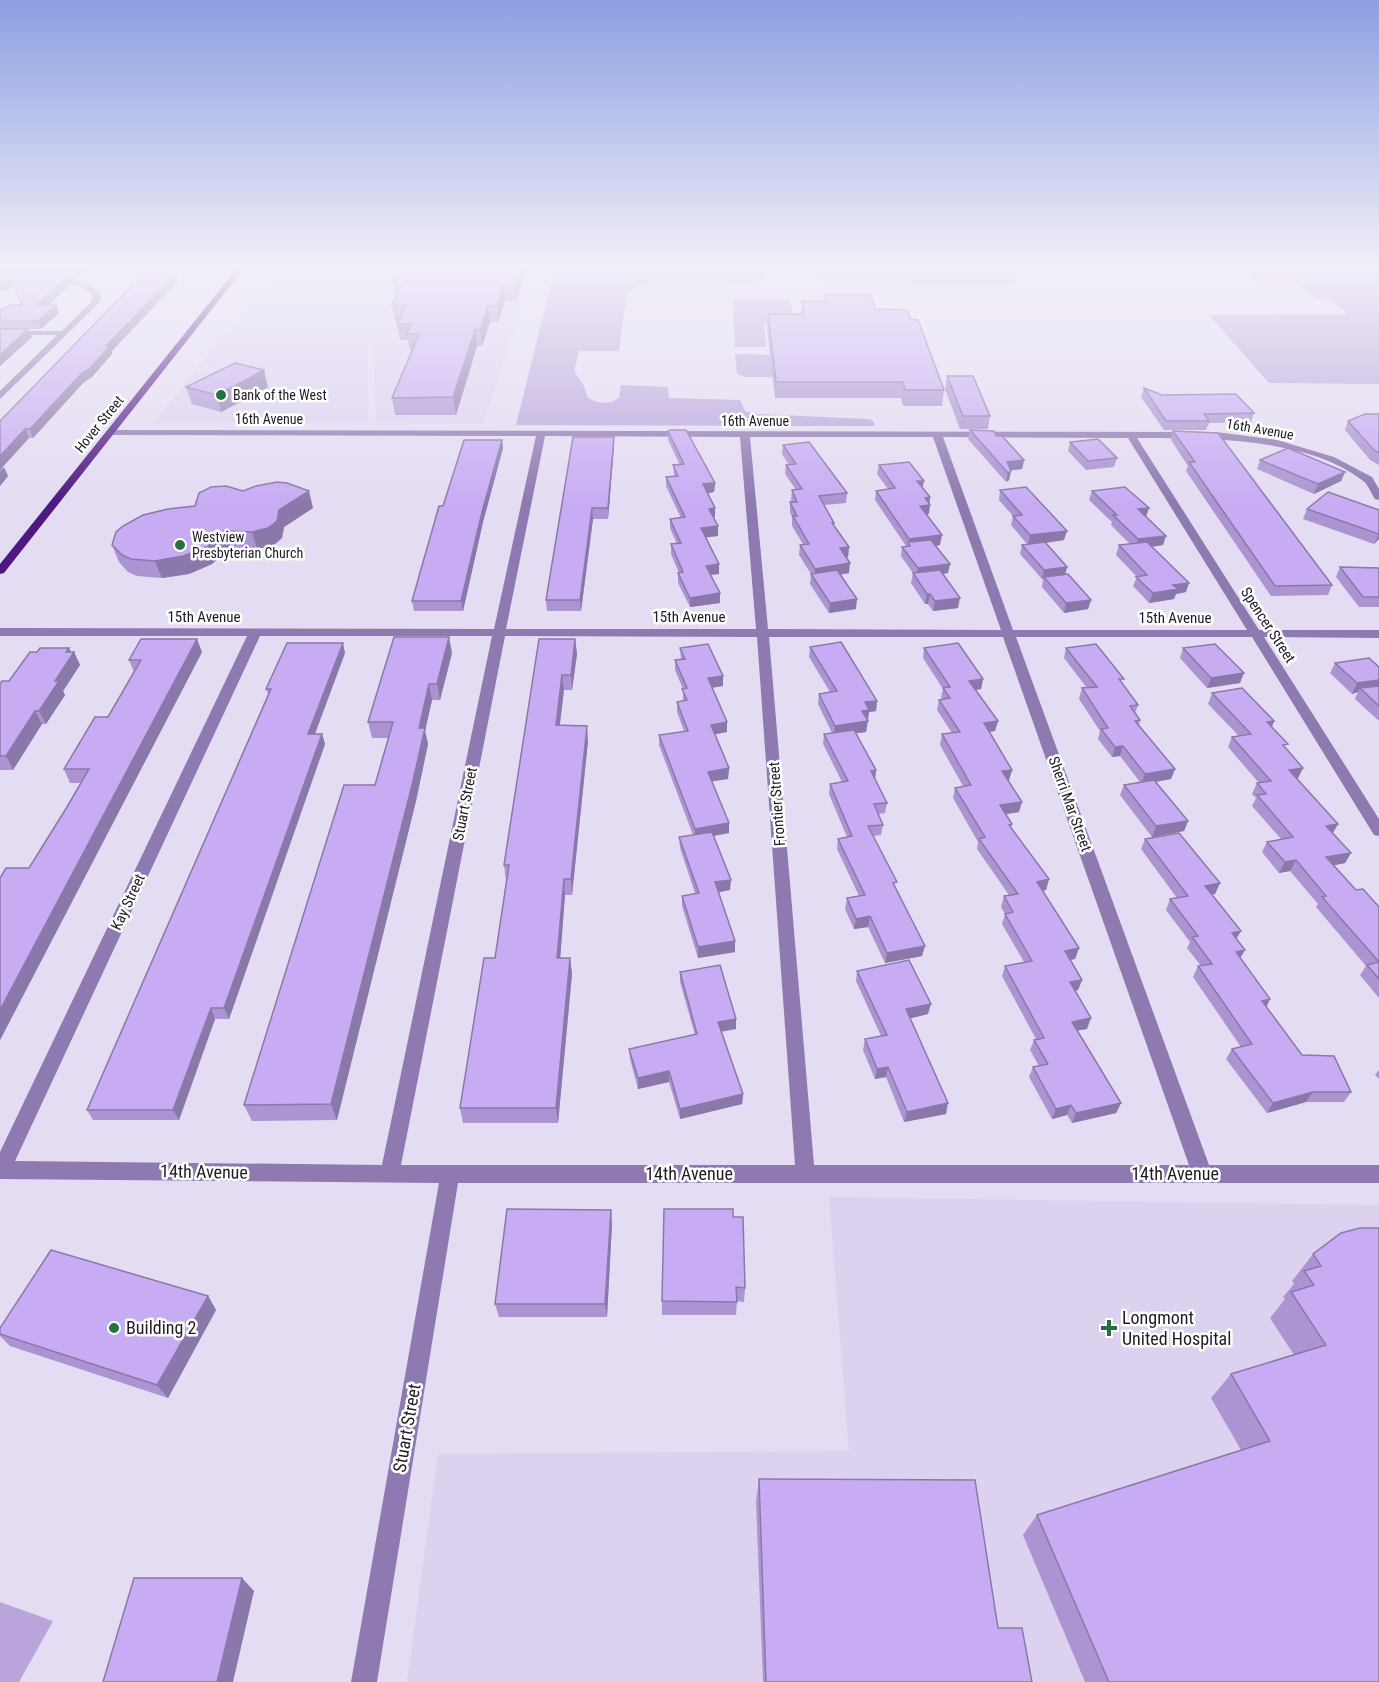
<svg xmlns="http://www.w3.org/2000/svg" width="1379" height="1682" font-family="'Roboto Condensed',sans-serif">
  <style>
    .built { fill: #dcd2f0 }
    .green { fill: #b9a5db }
    .lines { fill: none; stroke-linecap: round; stroke-linejoin: round }
    .minor { fill: #8e79b0; fill-rule: evenodd }
    .major { fill: #4e1881; fill-rule: evenodd }
    .wall { fill: #ab94d1 }
    .shaded-wall { fill: #8b78aa }
    .building { fill: #c7acf3; stroke: #8b78aa; stroke-width: 1.5 }
    .poi-dot { fill: #267140; stroke: #fff; stroke-width: 2 }
    .labels { text-anchor: middle; stroke-width: 5; stroke-linejoin: round; paint-order: stroke }
    .far-poi-label { font-size: 14px; fill: #1e1b23; stroke: #fff; text-anchor: start }
    .far-street-label { font-size: 14px; fill: #1e1b23; stroke: #fff }
    .street-label { font-size: 15px; fill: #1e1b23; stroke: #fff }
    .near-street-label { font-size: 18px; fill: #1e1b23; stroke: #fff }
    .near-poi-label { font-size: 18px; fill: #1e1b23; stroke: #fff; text-anchor: start }
  </style>
  <rect width="100%" height="100%" fill="#e4dcf2"/>
  <path class="built" d="M283 267H536L483 424 376 423 373 337H227Z
    M219 339 368 340V423H154Z
    M829 1197 1379 1205V1682H407L438 1454 849 1451Z"/>
  <path class="green" d="M555 267H766L767 279 757 284 647 285 635 287 627 293 619 351H579L574 371 584 386 588 398C599 404 608 405 619 398L621 385 668 387 669 398 740 400 745 411 756 414 869 419 873 421 875 426 516 425Z
    M810 267H1021L1019 275 1007 286 833 285 813 278Z
    M1237 267 1379 268V384L1269 383 1209 315 1348 314 1331 300 1315 299 1297 282H1256L1243 269Z
    M733 299H790L794 324H764L766 347H735Z
    M735 354 770 355 773 377H745L737 374Z
    M0 1602 53 1621 19 1682H0Z"/>
  <g class="lines">
    <path class="minor" d="M45 279C65 277 88 279 101 295L99 303 0 399V391L57 335H0V331H62L91 302 93 295C81 282 64 283 48 283H45Z
      M110 430 1216 432 1277 440 1334 457 1372 477 1379 489V500L1375 499C1371 493 1368 484 1362 480 1306 437 1206 438 1137 438L1259 630H1379V638L1264 637 1379 819V836L1374 835 1252 637H1016L1209 1165H1379V1183H458L377 1682H351L439 1183 0 1179V1152L247 636H0V628L494 629 536 436 113 435 110 434ZM545 436 740 437 756 629H506ZM750 437H933L1001 630 768 629ZM943 437 1128 438 1247 630H1013ZM260 636H492L382 1165 15 1161ZM505 636 757 637 795 1165H401ZM769 637H1003L1189 1165H814Z"/>
    <path class="major" d="M238 267H245L4 573 0 574V564Z"/>
  </g>
  <path class="wall" d="M0 267H89L76 279 53 276 66 278 69 286 48 305 59 313 41 329H26L32 337 0 366V310L22 305 15 286 0 291Z
    M527 267 517 301H505L498 322H490L482 346H477L456 415H395L392 398 413 350H410L408 340H400L397 324 399 321H395L392 305 395 299 393 284Z
    M178 281 112 351V354L92 377 84 382 33 438H29L2 467 8 476 0 486V421Z
    M825 295 910 319 944 390 942 406H903L901 398H775L767 328 768 314H801L802 301H825Z
    M947 376 990 416 988 429H960L945 389Z
    M186 387H268L221 412 192 404Z
    M1144 388 1162 395 1254 413 1251 422 1209 423 1206 430H1164L1141 397Z
    M1379 414V465L1370 460 1345 430 1348 421Z
    M970 430 996 436 1024 460 1022 469 1011 470 1009 480 1006 482 968 439Z
    M668 431 715 483 714 492 708 493 715 517 713 518 718 526V536L706 537 719 574 710 575 720 603 690 607 678 583V573H679L671 554V544H677L670 528V519L681 518 666 486V477L674 476 673 465H680L668 440Z
    M1173 431 1332 585 1328 595 1271 596 1186 471 1188 466 1171 440Z
    M502 440 503 448 483 522 463 611H414L412 601 443 506Z
    M1070 442 1117 458 1114 467 1086 470 1068 451Z
    M783 445 847 493 846 503 824 505 834 523 833 526 849 547 848 557H846L849 573 840 575 856 609 829 613 810 584 811 574 799 555 800 545 803 544 792 526V517L790 512V502H792L791 500 792 490H796L785 474 786 465H789L782 454Z
    M614 447 608 519H593L581 611H547L546 600Z
    M1260 460 1345 472 1341 481 1314 494 1257 469Z
    M879 465 923 488 930 505 929 514H927L940 545 936 546 948 573 943 574 958 608 933 611 928 604H925L911 583 913 573 901 556 902 547 906 546 875 500 876 491 888 489 877 474Z
    M1000 490 1064 540 1046 543 1067 567 1065 574 1091 600 1088 609 1064 613 1042 587 1043 579H1042L1020 554 1022 545 1027 544 1011 525 1013 516 999 500Z
    M243 491 313 508 284 527 282 538 273 546 257 549 230 548 212 564 189 574 162 578 137 576 128 572 119 562 112 545 195 506Z
    M1092 491 1146 517 1163 545 1152 547 1186 592 1176 594 1174 599 1149 603 1133 586 1137 577 1116 555 1119 545 1130 544 1111 525 1112 522 1089 500Z
    M1307 509 1379 510V539L1374 544 1303 519Z
    M1340 567 1379 568V607H1359L1336 577Z
    M539 639H575L577 654 572 690H564L559 725 588 741 572 895H565L560 958H570L572 974 558 1123H463L460 1108 495 958 506 881 504 865Z
    M810 647 877 701 876 711 869 712 867 720 866 732 856 733 876 770 875 778 887 803 885 813 878 814 883 825 881 835 873 836 896 888 922 956 885 963 868 927 854 929 845 909 847 898 859 896 837 849 838 839 847 837 829 794 830 784 842 782 823 744 824 734 832 733 818 704 819 694 830 692 809 657Z
    M680 648 723 676V686L712 688 727 722V732L715 734 729 768 728 779 712 781 729 833 714 836 730 890 718 892 735 941V952L698 958 682 906V896L695 893 680 848 679 837 693 835 659 745V735L684 731 677 712V702L683 701V689L675 670V660L681 659Z
    M924 648 983 679 981 689 976 690 998 721 995 731 989 732 1012 770 1009 780H1008L1019 812 1006 814 1012 824 1011 828 1049 879 1046 890 1042 891 1079 948 1075 959 1070 960 1082 980 1078 990 1075 991 1087 1029 1077 1030 1121 1103 1116 1113 1072 1123 1067 1115 1052 1119 1029 1077 1033 1067 1039 1066 1030 1050 1034 1040 1036 1039 1002 976 1005 966 1024 962 1002 924 1005 914 1001 907 1004 896 1009 895 977 849 978 842 953 798 955 788 963 786 940 745 942 734 952 733 937 710 939 700 942 699 941 698 943 689 923 658Z
    M1066 648 1122 684 1138 705 1135 713 1140 720 1139 725 1175 769 1171 779 1156 782 1188 821 1184 831 1152 837 1120 795 1124 785 1140 782 1120 756 1112 757 1098 739 1100 731 1079 699 1082 688H1087L1064 658Z
    M1183 648 1240 683 1207 688 1180 658Z
    M71 652H74L80 665 63 691 65 695 46 724H42L13 770H0V684L9 681Z
    M202 652 0 1040V878L29 868 67 807 81 783H70L64 769 108 717 134 672 129 660Z
    M345 653 315 734H322L325 744 229 1019H215L179 1120H93L87 1110 268 694 266 689Z
    M452 653 440 700H432L425 731 428 744 416 801 337 1120 252 1121 244 1105 375 785 388 738H372L368 722Z
    M1335 663 1379 667V721L1355 699 1358 692 1352 694 1330 673Z
    M1212 693 1274 721 1272 727 1286 749 1303 768 1298 778 1296 779 1338 824 1333 833 1351 853 1345 863 1334 865 1356 890 1379 907V998L1360 975 1366 966 1316 907 1318 904 1290 871 1279 873 1262 852 1267 842 1281 839 1252 806 1256 798 1252 794 1257 783H1259L1228 747 1232 737 1239 736 1208 704Z
    M1145 839 1220 883 1215 894H1212L1236 939 1245 950 1240 958 1266 1007 1302 1055 1351 1092 1344 1102H1306L1267 1113 1226 1059 1232 1049 1241 1047 1193 977 1198 966H1201L1187 948 1190 942 1166 910 1170 899 1177 898 1141 849Z
    M857 971 928 1014 910 1018 946 1114 904 1122 886 1077 875 1079 863 1050 865 1039 881 1036 856 981Z
    M680 972 736 1029 721 1032 743 1094 742 1104 680 1119 669 1082 638 1089 630 1059 629 1049 695 1035 680 982Z
    M1379 1070V1079L1375 1075Z
    M733 1217 745 1288 744 1302 737 1301 736 1315H662V1301Z
    M612 1224 607 1317H499L495 1304Z
    M1379 1228V1682H1085L1023 1535 1037 1515 1241 1450 1211 1398 1231 1374 1294 1355 1270 1318 1285 1299 1283 1297 1294 1284 1292 1281 1313 1254Z
    M208 1296 216 1310 168 1398 10 1346 0 1336V1328Z
    M759 1479 998 1628 1032 1682H763L756 1501Z"/>
  <path class="shaded-wall" d="M78 267H89L76 279 73 271Z
    M521 267H527L517 301 516 285Z
    M176 273 178 281 112 351V354L92 377 84 382 33 438 30 429 106 346Z
    M66 278 69 286 40 313 37 305Z
    M12 279 15 286 0 291V283Z
    M503 285 505 301 498 322 497 306Z
    M56 305 59 313 41 329 38 321Z
    M488 306 490 322 482 346 480 330Z
    M28 329 32 337 0 366V355Z
    M475 330 477 346 456 415 453 397Z
    M264 370 268 387 221 412 217 395Z
    M25 429 29 438 0 470V456Z
    M614 437V447L608 519V508Z
    M502 440 503 448 483 522 463 611 461 601 482 512Z
    M1024 460 1022 469 1005 471 1007 462Z
    M4 467 8 476 0 486V472Z
    M1011 471 1009 480 1006 482 1008 473Z
    M1345 472 1341 481 1314 494 1318 484Z
    M917 481H924L922 490Z
    M715 483 714 492 703 494V484Z
    M309 491 313 508 284 527 282 538 273 546 257 549 252 532 279 510Z
    M930 497 929 514 919 515 920 506 925 498Z
    M592 508 593 519 581 611 580 600Z
    M715 508V517L709 518V509Z
    M1149 508 1146 517 1138 509Z
    M718 526V536L701 538V528Z
    M224 531 230 548 212 564 189 574 162 578 155 561Z
    M1067 531 1064 540 1028 545 1030 535Z
    M1379 534V539L1374 544Z
    M942 535 940 545 910 548V546L909 544V539Z
    M1166 536 1163 545 1135 549 1138 539Z
    M849 547 848 557 839 558 840 548Z
    M850 563 849 573 814 578 815 569Z
    M719 564V574L706 575V566Z
    M950 564 948 573 916 578 918 568Z
    M1067 567 1065 576 1044 577 1043 579H1042L1044 570Z
    M1189 583 1186 592 1176 594 1174 599 1149 603 1153 593 1173 585Z
    M720 593V603L690 607V598Z
    M927 594H930L928 604H925Z
    M960 598 958 608 933 611 935 601Z
    M857 599 856 609 829 613 830 603Z
    M1091 600 1088 609 1064 613 1066 603Z
    M449 637 452 653 440 700 437 684Z
    M197 639 202 652 0 1040V1010Z
    M575 639 577 654 572 690 571 675Z
    M343 643 345 653 311 744 308 734Z
    M69 648 72 655 74 652 80 665 63 691 65 695 46 724 39 711 55 681 66 652Z
    M1244 673 1240 683 1207 688 1211 678Z
    M562 675 564 690 558 741 556 725Z
    M723 676V686L708 688V678Z
    M983 679 981 689 967 691 969 681Z
    M1379 680V689L1360 688 1358 692 1352 694 1357 683Z
    M429 684 432 700 425 731 428 744 416 801 337 1120 331 1104Z
    M877 701 876 711 869 712 868 720 861 721 862 711 865 702Z
    M35 711 42 724 13 770 6 756Z
    M868 721 866 732 834 736 835 726Z
    M998 721 995 731 981 733 984 723Z
    M1274 721 1270 731 1267 722Z
    M727 722V732L711 735V725Z
    M587 726 588 741 572 895 571 879Z
    M322 734 325 744 229 1019 224 1008Z
    M1123 746 1120 756 1112 757 1115 747Z
    M729 768 728 779 708 782V772Z
    M1303 768 1298 778 1284 780 1289 770Z
    M1175 769 1171 779 1141 784 1145 774Z
    M876 770 875 780 871 771Z
    M1012 770 1009 780 1000 781 1002 771Z
    M1022 802 1019 812 998 815 1000 805Z
    M1188 821 1184 831 1152 837 1156 826Z
    M729 823V833L695 839V829Z
    M1338 824 1332 834 1326 826Z
    M1351 853 1345 863 1321 868 1326 857Z
    M1296 860 1290 871 1279 873 1285 862Z
    M564 879 565 895 559 974 557 958Z
    M1049 879 1046 890 1034 893 1037 882Z
    M731 880 730 890 715 893V882Z
    M1220 883 1215 894 1200 897 1205 886Z
    M870 916 868 927 854 929 856 919Z
    M1241 931 1235 941 1232 933Z
    M735 941V952L698 958V947Z
    M925 946 922 956 885 963 887 953Z
    M1079 948 1075 959 1061 961 1065 951Z
    M1245 950 1239 960 1236 952Z
    M570 958 572 974 558 1123 556 1108Z
    M1082 980 1078 990 1066 993 1070 982Z
    M1270 999 1265 1010 1262 1001Z
    M931 1004 928 1014 904 1020 906 1009Z
    M211 1008 215 1019 179 1120 173 1110Z
    M1091 1018 1087 1029 1068 1032 1072 1022Z
    M736 1019V1029L717 1032 718 1022Z
    M888 1067 886 1077 875 1079 877 1069Z
    M669 1071V1082L638 1089V1078Z
    M1313 1092 1306 1102 1267 1113 1273 1103Z
    M743 1094 742 1104 680 1119V1109Z
    M948 1103 946 1114 904 1122 907 1112Z
    M1121 1103 1116 1113 1072 1123 1076 1113Z
    M1071 1105 1067 1115 1052 1119 1056 1109Z
    M611 1210 612 1224 607 1317 605 1304Z
    M208 1296 216 1310 168 1398 157 1385Z
    M242 1578 254 1591 233 1682H217Z"/>
  <path class="building" d="M0 267H78L73 271 43 268 0 270Z
    M150 267H160L176 273 106 346H110L89 369 81 374 30 429H25L0 456V421Z
    M401 267H521L516 285H503L497 306H488L480 330H475L453 397 392 398 419 334H407L411 324H397L406 305H392L402 284H393Z
    M45 276 66 278 37 305H56L38 321H0V310L11 305H22L12 279 0 283V277Z
    M825 295H871L875 309 907 310 910 319 918 320 944 390H905L903 382H776L768 314H804L802 301H827Z
    M0 329H28L0 355Z
    M235 363 264 370 217 395 186 387Z
    M947 376H973L990 416H963Z
    M1144 388 1162 395 1236 394 1254 413 1204 414 1209 421H1166Z
    M1365 414H1379V453L1374 450 1348 421Z
    M670 430H686L715 483 703 484 715 508 709 509 718 526 701 528 719 564 706 566 720 593 690 598 678 573 683 572 671 544 681 543 670 519 685 517 666 477 678 476 673 465 684 464 668 431Z
    M970 430 994 431 996 436H1002L1024 460 1007 462 1011 471 1008 473Z
    M1173 431 1218 433 1332 585 1275 586 1189 462H1195Z
    M573 437H614L608 508H592L580 600H546Z
    M1098 439 1117 458 1088 461 1070 442Z
    M464 440H502L482 512 461 601H412L439 506H443Z
    M809 442 847 493 819 496 834 523H832L849 547 840 548 850 563 815 569 800 545 809 544 793 516H797L790 502H797L792 490 802 489 786 465 796 464 783 445Z
    M1288 448 1345 472 1318 484 1260 460Z
    M909 462 924 481H917L930 497 925 498 930 505 920 506 942 535 909 539 876 491 895 488 879 465Z
    M277 482 287 483 309 491 279 510 277 521 268 528 252 532 224 531 207 547 183 556 155 561 131 559 122 555 112 545 116 532 123 526 143 515 168 509 195 506 199 493 211 487 226 486 243 491 256 486Z
    M1026 487 1067 531 1030 535 1013 516 1022 515 1000 490Z
    M1125 487 1149 508 1138 509 1166 536 1138 539 1113 515H1117L1092 491Z
    M1328 492 1379 510V534L1307 509Z
    M931 540 950 564 918 568 902 547 910 546 908 542Z
    M1045 542 1067 567 1044 570 1022 545Z
    M1147 542 1189 583 1173 585 1178 589 1153 593 1136 577 1147 575 1119 545Z
    M1340 567 1379 568V597H1363Z
    M837 570 857 599 830 603 811 574Z
    M940 570 960 598 935 601 930 594H927L913 573Z
    M1068 574 1091 600 1066 603 1044 577Z
    M394 637H449L437 684H429L419 728H425L412 785 331 1104 244 1105 344 785H375L393 722H368Z
    M141 639H197L0 1010V878L6 868H29L67 807 89 769H64L95 717H108L141 660H129Z
    M539 639H575L571 675H562L556 725 587 726 571 879H564L557 958H570L556 1108H460L484 958H495L509 865H504Z
    M841 642 877 701 865 702 869 710 862 711 868 721 835 726 819 694 837 691 810 647Z
    M287 643H343L308 734H322L224 1008H211L173 1110H87L271 689H266Z
    M958 643 983 679 969 681 998 721 984 723 1012 770 1002 771 1022 802 1000 805 1012 824 1009 825 1049 879 1037 882 1079 948 1065 951 1082 980 1070 982 1091 1018 1072 1022 1121 1103 1076 1113 1071 1105 1056 1109 1033 1067 1048 1064 1034 1040 1044 1038 1005 966 1032 961 1005 914 1013 912 1004 896 1018 894 979 839 985 837 955 788 971 785 942 734 960 732 939 700 950 698 943 688 950 687 924 648Z
    M708 644 723 676 708 678 727 722 711 725 729 768 708 772 729 823 695 829 659 735 688 731 677 702 687 700 682 689 687 688 675 660 685 659 680 648Z
    M1096 644 1124 679H1119L1138 705 1130 706 1140 720 1135 721 1175 769 1145 774 1123 746 1115 747 1101 729 1108 728 1082 688 1097 687 1066 648Z
    M1215 644 1244 673 1211 678 1183 648Z
    M40 648H69L66 652H74L55 681H59L39 711H35L6 756H0V684L2 681H9L30 652H37Z
    M1369 658 1379 667V680L1357 683 1335 663Z
    M1379 686V706L1360 688Z
    M1242 688 1274 721 1267 722 1288 744 1283 745 1303 768 1289 770 1338 824 1326 826 1351 853 1326 857 1356 890 1363 889 1379 907V979L1367 965 1379 962 1322 897 1326 896 1296 860 1285 862 1267 842 1293 837 1257 795 1266 794 1257 783 1271 781 1232 737 1251 734 1212 693Z
    M854 730 876 770 871 771 887 803 874 804 883 825 868 826 897 882 893 883 925 946 887 953 870 916 856 919 847 898 865 895 838 839 852 836 830 784 848 781 824 734Z
    M1154 780 1188 821 1156 826 1124 785Z
    M712 832 731 880 715 882 735 941 698 947 682 896 699 893 679 837Z
    M1179 833 1220 883 1205 886 1241 931 1232 933 1245 950 1236 952 1270 999 1262 1001 1302 1055 1334 1056 1351 1092H1313L1273 1103 1232 1049 1252 1044 1198 966 1212 964 1192 937 1198 936 1170 899 1188 896 1145 839Z
    M909 960 931 1004 906 1009 948 1103 907 1112 888 1067 877 1069 865 1039 887 1035 857 971Z
    M720 965 736 1019 718 1022 743 1094 680 1109 669 1071 638 1078 629 1049 697 1034 680 972Z
    M507 1209 611 1210 605 1304H495Z
    M664 1209H733V1217H743L745 1288 736 1287 737 1302 662 1301Z
    M1360 1228H1379V1682H1109L1037 1515 1270 1441 1231 1374 1326 1345 1291 1292 1314 1285 1304 1271 1321 1266 1313 1254 1341 1233Z
    M51 1250 208 1296 157 1385 0 1334V1328Z
    M759 1479 975 1480 998 1628H1022L1032 1682H766Z
    M134 1578H242L217 1682H103Z"/>
  <linearGradient id="sky" x2="0" y2="1"><stop stop-color="#8c9fe1"/><stop offset="0.53" stop-color="#f3eff9"/><stop offset="1" stop-color="#f3eff9" stop-opacity="0"/></linearGradient>
  <rect width="1379" height="503" fill="url(#sky)"/>
  <g class="poi-dot">
    <circle cx="221" cy="395" r="6"/>
    <circle cx="180" cy="545" r="6"/>
    <circle cx="114" cy="1328" r="6"/>
    <path d="M1106 1319h6v6h6v6h-6v6h-6v-6h-6v-6h6z"/>
  </g>
  <g class="labels">
    <g class="far-poi-label">
      <text x="233" y="400">Bank of the West</text>
      <text x="192" y="542">Westview<tspan x="192" dy="16">Presbyterian Church</tspan></text>
    </g>
    <g class="far-street-label">
      <text x="269" y="424">16th Avenue</text>
      <text x="755" y="426">16th Avenue</text>
      <text transform="translate(99 424) rotate(-51)" y="5">Hover Street</text>
      <text transform="translate(1260 429) rotate(10)" y="5">16th Avenue</text>
    </g>
    <g class="street-label">
      <text x="204" y="622">15th Avenue</text>
      <text x="689" y="622">15th Avenue</text>
      <text x="1175" y="623">15th Avenue</text>
      <text transform="translate(1268 625) rotate(57)" y="5">Spencer Street</text>
      <text transform="translate(465 804) rotate(-79)" y="5">Stuart Street</text>
      <text transform="translate(777 804) rotate(-94)" y="5">Frontier Street</text>
      <text transform="translate(1070 804) rotate(70)" y="5">Sherri Mar Street</text>
      <text transform="translate(128 902) rotate(-65)" y="5">Kay Street</text>
    </g>
    <g class="near-street-label">
      <text transform="translate(204 1172) rotate(1)" y="6">14th Avenue</text>
      <text x="689" y="1180">14th Avenue</text>
      <text x="1175" y="1180">14th Avenue</text>
      <text transform="translate(407 1428) rotate(-80)" y="6">Stuart Street</text>
    </g>
    <g class="near-poi-label">
      <text x="1122" y="1324">Longmont<tspan x="1122" dy="21">United Hospital</tspan></text>
      <text x="126" y="1334">Building 2</text>
    </g>
  </g>
</svg>
